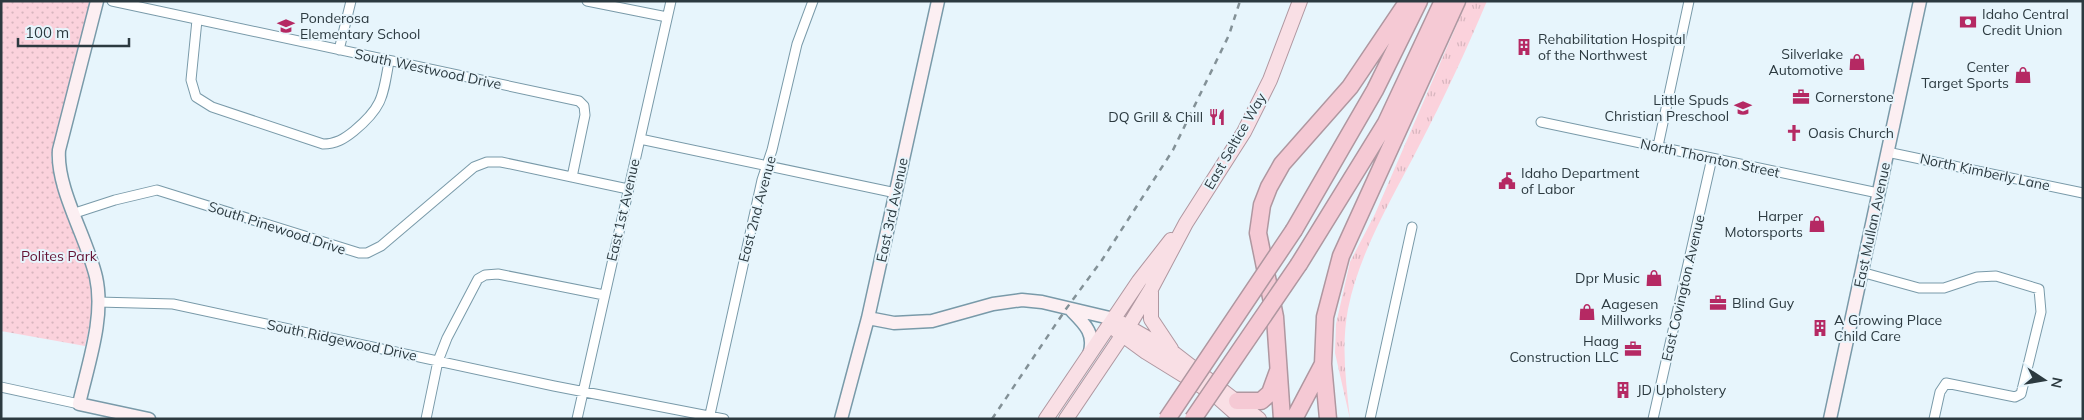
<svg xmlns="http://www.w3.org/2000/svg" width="2084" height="420" font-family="Mulish,sans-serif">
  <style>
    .grass { fill: url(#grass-tufts) }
    .park { fill: url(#park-dots) }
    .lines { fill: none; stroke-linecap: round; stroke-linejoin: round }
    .street-casing { stroke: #799aa9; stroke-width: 11 }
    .secondary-casing { stroke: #799aa9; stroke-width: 15 }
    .primary-casing { stroke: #af97a0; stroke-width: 16 }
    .highway-casing { stroke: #af97a0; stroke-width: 19 }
    .street { stroke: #fff; stroke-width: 9 }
    .secondary { stroke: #fceff2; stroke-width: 12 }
    .primary { stroke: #f9dfe5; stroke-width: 14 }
    .highway { stroke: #f5c9d4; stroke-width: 16 }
    .rail { stroke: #839197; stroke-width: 2.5; stroke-dasharray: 6 6; stroke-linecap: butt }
    .highway-bridge-casing { stroke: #af97a0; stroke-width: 19; stroke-linecap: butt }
    .highway-bridge { stroke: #f5c9d4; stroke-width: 16 }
    .labels { text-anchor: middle; stroke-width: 4; stroke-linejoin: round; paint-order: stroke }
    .poi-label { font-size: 14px; fill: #2c3a40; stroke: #e7f5fc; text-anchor: start }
    .street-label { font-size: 14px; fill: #2c3a40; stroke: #e7f5fc }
    .park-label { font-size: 14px; fill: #631233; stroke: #e7f5fc }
  </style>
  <defs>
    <pattern id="grass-tufts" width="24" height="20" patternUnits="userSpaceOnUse" patternTransform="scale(1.25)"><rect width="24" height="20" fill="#fbd2dc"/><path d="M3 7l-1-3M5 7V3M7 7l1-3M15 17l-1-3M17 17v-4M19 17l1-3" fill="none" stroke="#d7b5be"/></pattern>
    <pattern id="park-dots" width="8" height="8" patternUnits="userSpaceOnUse" patternTransform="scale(1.25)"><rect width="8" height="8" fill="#fbd2dc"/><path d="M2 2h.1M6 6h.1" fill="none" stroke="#d7b5be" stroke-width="1.8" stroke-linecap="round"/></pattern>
  </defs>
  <rect width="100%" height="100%" fill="#e7f5fc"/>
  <path class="grass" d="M1467 1H1487C1466 51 1444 98 1419 146 1392 199 1360 250 1348 309 1341 346 1346 382 1350 419L1335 353 1336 324 1350 262 1375 214Z"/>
  <path class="park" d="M1 1H90L51 158C58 201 83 238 91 280 95 302 90 324 85 346L1 331Z"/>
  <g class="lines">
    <g class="street-casing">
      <path id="street" d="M112 1 579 101 584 106 585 115 572 177
        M587 1 667 17
        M197 20 191 80 196 97 212 107 323 144C336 144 344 139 354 131 383 107 383 96 389 61
        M339 50 351 1
        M1541 122 1878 193
        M640 139 896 193
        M1658 146 1689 1
        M1887 152 2083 193
        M75 213 115 200 157 190 359 253H367L381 246 474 167 487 162H501L628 189
        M1861 272 1919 288H1944L1977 277 1996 276 2039 289 2041 312 2021 394 2015 397 1946 383 1940 392 1934 419
        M98 302 173 304 554 386 724 419
        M1 387 79 404
        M426 419 438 361 447 338 478 279 485 275 498 274 604 295
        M577 419 671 1
        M709 419 762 180 772 150 797 44 813 1
        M1370 419 1412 227
        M1653 419 1712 158"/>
    </g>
    <g class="secondary-casing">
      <path id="secondary" d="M97 1 59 150C56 188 87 238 96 277 105 317 88 364 79 404L149 419
        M1071 310C1085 324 1096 334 1089 355
        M868 318 894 323 932 321 993 304 1022 300 1042 302 1114 319
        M841 419 868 318 938 1
        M1830 419 1920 1"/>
    </g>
    <g class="primary-casing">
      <path id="primary" d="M1151 292V319L1171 349
        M1121 323 1175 354 1259 419
        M1116 330 1146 352 1214 394 1242 419
        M1046 419 1139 281 1171 240
        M1066 419 1128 327 1151 289 1186 223 1244 132 1270 80 1300 1"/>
    </g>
    <g class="highway-casing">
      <path id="highway" d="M1294 230 1375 90 1419 1
        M1299 264 1386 123 1443 1
        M1323 364 1328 419
        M1237 401H1261L1270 393 1278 371
        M1282 419 1275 317 1258 233 1262 205 1269 187 1282 164 1350 87 1408 1
        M1294 419 1323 364 1325 317 1341 256 1457 1"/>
    </g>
    <use href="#street" class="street"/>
    <use href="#secondary" class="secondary"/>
    <use href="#primary" class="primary"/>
    <use href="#highway" class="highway"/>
    <path class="rail" d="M992 419 1066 309 1102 260 1173 150 1229 35 1240 1"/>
    <g class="highway-bridge-casing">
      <path id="highway-bridge" d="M1167 419 1294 230
        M1193 419 1299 264"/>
    </g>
    <use href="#highway-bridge" class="highway-bridge"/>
  </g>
  <defs>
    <g id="bank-bare" transform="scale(1.35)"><path d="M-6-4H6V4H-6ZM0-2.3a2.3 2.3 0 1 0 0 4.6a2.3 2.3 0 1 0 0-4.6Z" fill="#b52963" stroke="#e7f5fc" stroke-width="2.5" paint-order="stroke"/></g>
    <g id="school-bare" transform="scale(1.35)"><path d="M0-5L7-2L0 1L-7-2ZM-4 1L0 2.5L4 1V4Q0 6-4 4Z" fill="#b52963" stroke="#e7f5fc" stroke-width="2.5" paint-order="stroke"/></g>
    <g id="building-bare" transform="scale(1.35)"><path d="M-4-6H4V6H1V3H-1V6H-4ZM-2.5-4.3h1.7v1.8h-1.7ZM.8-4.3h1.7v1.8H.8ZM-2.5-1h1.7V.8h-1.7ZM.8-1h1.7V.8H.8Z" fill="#b52963" stroke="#e7f5fc" stroke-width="2.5" paint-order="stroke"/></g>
    <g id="shop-bare" transform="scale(1.35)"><path d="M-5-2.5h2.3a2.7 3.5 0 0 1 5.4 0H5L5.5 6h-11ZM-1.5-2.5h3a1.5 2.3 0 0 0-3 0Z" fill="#b52963" stroke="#e7f5fc" stroke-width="2.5" paint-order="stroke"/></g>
    <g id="office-bare" transform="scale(1.35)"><path d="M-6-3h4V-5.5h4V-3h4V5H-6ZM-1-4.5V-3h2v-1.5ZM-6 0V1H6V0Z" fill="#b52963" stroke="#e7f5fc" stroke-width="2.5" paint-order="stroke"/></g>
    <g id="restaurant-bare" transform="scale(1.35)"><path d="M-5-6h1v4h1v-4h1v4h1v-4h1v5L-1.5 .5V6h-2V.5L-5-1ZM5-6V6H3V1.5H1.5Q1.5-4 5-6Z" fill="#b52963" stroke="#e7f5fc" stroke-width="2.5" paint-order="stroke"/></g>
    <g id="church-bare" transform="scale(1.35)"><path d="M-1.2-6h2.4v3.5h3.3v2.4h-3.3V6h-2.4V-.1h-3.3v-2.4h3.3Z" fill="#b52963" stroke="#e7f5fc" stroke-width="2.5" paint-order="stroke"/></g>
    <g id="civic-bare" transform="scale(1.35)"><path d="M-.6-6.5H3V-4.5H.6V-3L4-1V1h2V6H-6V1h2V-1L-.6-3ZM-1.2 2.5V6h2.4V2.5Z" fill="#b52963" stroke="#e7f5fc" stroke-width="2.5" paint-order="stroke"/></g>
  </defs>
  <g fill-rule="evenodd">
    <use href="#bank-bare" x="1968" y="22"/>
    <use href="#school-bare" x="286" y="26"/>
    <use href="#building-bare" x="1524" y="47"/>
    <use href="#shop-bare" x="1857" y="62"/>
    <use href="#shop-bare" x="2023" y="75"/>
    <use href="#office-bare" x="1801" y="97"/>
    <use href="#school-bare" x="1743" y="108"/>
    <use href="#restaurant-bare" x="1217" y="117"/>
    <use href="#church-bare" x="1794" y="133"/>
    <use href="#civic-bare" x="1507" y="181"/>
    <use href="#shop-bare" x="1817" y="224"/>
    <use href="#shop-bare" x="1654" y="278"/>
    <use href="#office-bare" x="1718" y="303"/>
    <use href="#shop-bare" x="1587" y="312"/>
    <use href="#building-bare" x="1820" y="328"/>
    <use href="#office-bare" x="1633" y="349"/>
    <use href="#building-bare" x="1623" y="390"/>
  </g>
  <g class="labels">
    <g class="poi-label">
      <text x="1982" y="19">Idaho Central<tspan x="1982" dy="16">Credit Union</tspan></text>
      <text x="300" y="23">Ponderosa<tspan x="300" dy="16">Elementary School</tspan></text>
      <text x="1538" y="44">Rehabilitation Hospital<tspan x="1538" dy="16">of the Northwest</tspan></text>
      <text x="1843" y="59" text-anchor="end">Silverlake<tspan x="1843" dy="16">Automotive</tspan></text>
      <text x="2009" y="72" text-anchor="end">Center<tspan x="2009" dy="16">Target Sports</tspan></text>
      <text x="1815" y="102">Cornerstone</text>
      <text x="1729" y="105" text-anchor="end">Little Spuds<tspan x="1729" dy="16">Christian Preschool</tspan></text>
      <text x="1203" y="122" text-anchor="end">DQ Grill &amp; Chill</text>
      <text x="1808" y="138">Oasis Church</text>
      <text x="1521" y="178">Idaho Department<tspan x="1521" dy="16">of Labor</tspan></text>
      <text x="1803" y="221" text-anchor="end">Harper<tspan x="1803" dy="16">Motorsports</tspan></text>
      <text x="1640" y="283" text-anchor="end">Dpr Music</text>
      <text x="1732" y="308">Blind Guy</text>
      <text x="1601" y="309">Aagesen<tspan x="1601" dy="16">Millworks</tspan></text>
      <text x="1834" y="325">A Growing Place<tspan x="1834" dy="16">Child Care</tspan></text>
      <text x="1619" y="346" text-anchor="end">Haag<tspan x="1619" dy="16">Construction LLC</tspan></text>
      <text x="1637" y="395">JD Upholstery</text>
    </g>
    <g class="street-label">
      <text transform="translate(428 69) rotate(12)" y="5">South Westwood Drive</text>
      <text transform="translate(1235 141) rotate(-60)" y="5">East Seltice Way</text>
      <text transform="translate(1710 158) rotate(12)" y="5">North Thornton Street</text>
      <text transform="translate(1985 172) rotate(12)" y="5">North Kimberly Lane</text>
      <text transform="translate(757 209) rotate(-75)" y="5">East 2nd Avenue</text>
      <text transform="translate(623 210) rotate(-77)" y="5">East 1st Avenue</text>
      <text transform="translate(892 210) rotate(-78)" y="5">East 3rd Avenue</text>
      <text transform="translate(1872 225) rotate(-78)" y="5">East Mullan Avenue</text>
      <text transform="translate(277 228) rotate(18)" y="5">South Pinewood Drive</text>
      <text transform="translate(1683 288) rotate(-77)" y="5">East Covington Avenue</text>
      <text transform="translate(342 340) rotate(12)" y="5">South Ridgewood Drive</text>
    </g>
    <g class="park-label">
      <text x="59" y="261">Polites Park</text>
    </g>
  </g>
  <rect width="2084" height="420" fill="none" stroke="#2c3a40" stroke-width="5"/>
  <g transform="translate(2044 380) rotate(102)" stroke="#e7f5fc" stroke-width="4" paint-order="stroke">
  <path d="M0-4L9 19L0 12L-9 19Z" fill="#2c3a40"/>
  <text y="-8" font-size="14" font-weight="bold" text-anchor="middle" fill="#2c3a40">N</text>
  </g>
  <path d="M18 38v8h111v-8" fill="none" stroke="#2c3a40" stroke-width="2.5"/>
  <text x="25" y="38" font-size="15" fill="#2c3a40" stroke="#e7f5fc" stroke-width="4" paint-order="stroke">100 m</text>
</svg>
